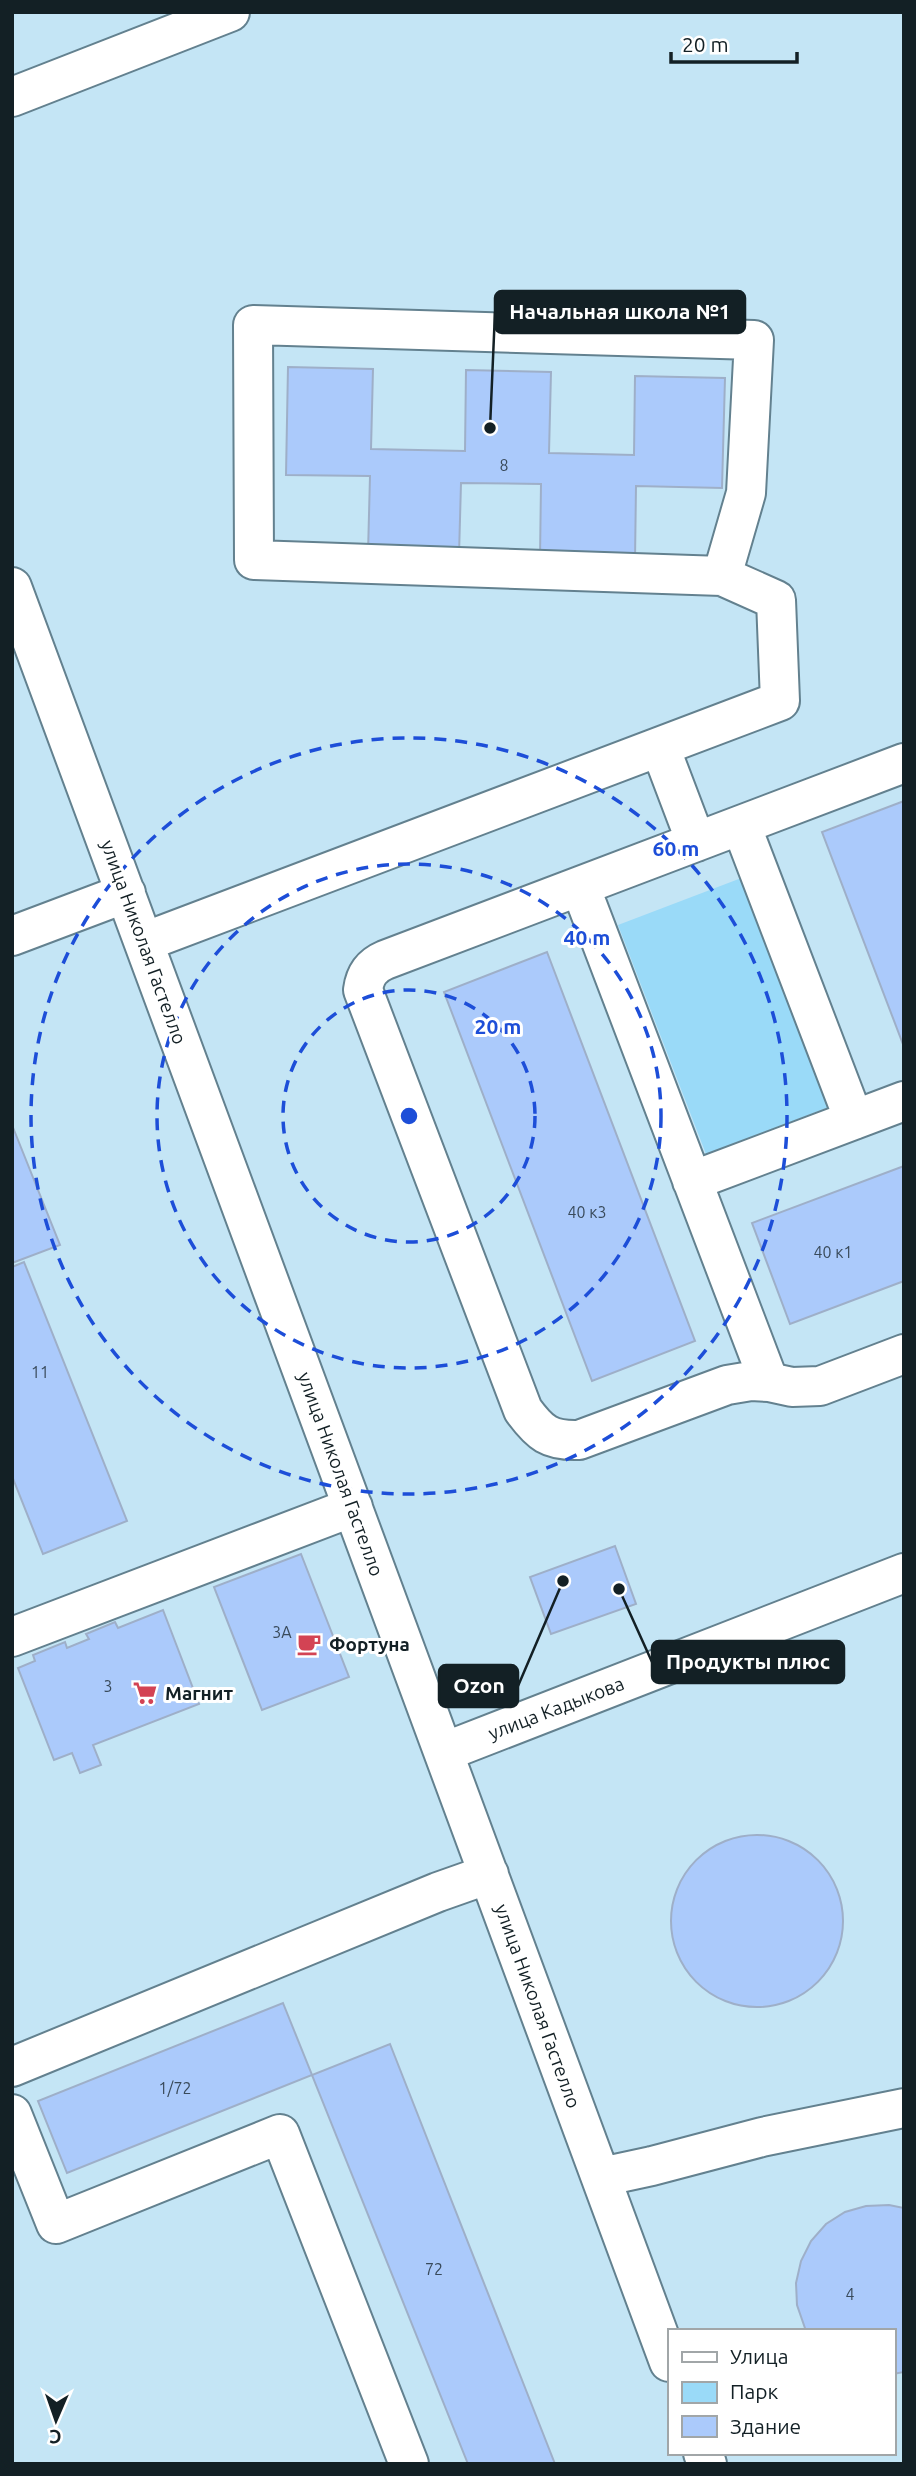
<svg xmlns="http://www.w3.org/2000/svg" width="916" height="2476" font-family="Ubuntu,sans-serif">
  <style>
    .green { fill: #9adaf8 }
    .building { fill: #abcafb; stroke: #9eafc8; stroke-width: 2 }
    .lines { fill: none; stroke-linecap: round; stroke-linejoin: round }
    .minor-casing { stroke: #63818f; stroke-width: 42 }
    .minor { stroke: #fff; stroke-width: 38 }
    .ring { fill: none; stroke: #1d4ed8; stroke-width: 3.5; stroke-dasharray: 12 9 }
    .labels { text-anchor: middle; stroke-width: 6; stroke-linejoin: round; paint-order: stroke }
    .number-label { font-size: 16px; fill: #394a5a }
    .street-label { font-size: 19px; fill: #132025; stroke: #fff }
    .poi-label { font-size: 19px; font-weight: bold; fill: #132025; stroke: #fff; text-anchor: start }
    .centre { fill: #1d4ed8; stroke: #fff; stroke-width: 3.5 }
    .ring-label { font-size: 21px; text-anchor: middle; font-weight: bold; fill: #1d4ed8; stroke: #fff; stroke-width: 6; stroke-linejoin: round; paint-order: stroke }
    .leader { fill: none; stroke: #132025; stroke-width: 2.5 }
    .callout-dot { fill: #132025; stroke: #fff; stroke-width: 2.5 }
    .callout { fill: #132025; stroke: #132025; stroke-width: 2.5 }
    .callout-label { font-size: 21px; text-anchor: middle; font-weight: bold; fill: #fff }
  </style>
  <rect width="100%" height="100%" fill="#c4e5f5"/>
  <path class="green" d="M744 877 832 1106 706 1154 618 925Z"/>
  <path class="building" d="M288 367 373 369 371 449 465 451 466 370 551 372 549 453 634 455 635 376 725 378 722 488 636 486 635 560 540 558 541 484 461 483 459 555 368 553 370 476 286 475Z
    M904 801V1047L822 832Z
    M547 952 695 1341 592 1381 444 992Z
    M12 1125 60 1245 12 1263Z
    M904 1166V1281L790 1324 752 1223Z
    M24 1262 127 1521 43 1554 12 1476V1267Z
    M615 1546 636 1604 551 1634 530 1577Z
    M301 1554 349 1677 262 1710 214 1587Z
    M163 1610 199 1704 93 1745 101 1765 80 1773 72 1753 54 1760 18 1668 35 1661 33 1655 65 1642 67 1648 89 1639 86 1634 115 1622 118 1628Z
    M671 1921a86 86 0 1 1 172 0a86 86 0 1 1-172 0Z
    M283 2003 312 2075 67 2173 38 2101Z
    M390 2044 555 2464H468L312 2075Z
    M889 2205 904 2208V2372L893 2374V2331H806L797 2305 796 2283 801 2261 811 2241 826 2224 845 2212 866 2206Z"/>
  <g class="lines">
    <g class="minor-casing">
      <path id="minor" d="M12 97 230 12
        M12 587 669 2362
        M660 747 696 842
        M904 763 385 960C371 966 365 975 363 990L523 1410C540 1433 549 1441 579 1440L727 1385 751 1381 769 1382 792 1387 820 1386 904 1354
        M741 825 854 1120
        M580 886 769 1382
        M12 936 126 893
        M144 942 780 701 776 600 722 576 254 560 253 325 754 340 746 493 722 576
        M692 1181 904 1101
        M12 1637 353 1507
        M444 1752 904 1573
        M12 2067 438 1892 489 1874
        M12 2114 56 2224 280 2134 409 2464
        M601 2177 652 2166 762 2137 904 2108
        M703 2453 707 2464"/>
    </g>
    <use href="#minor" class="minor"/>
  </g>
  <g class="ring">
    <circle cx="409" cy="1116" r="126"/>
    <circle cx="409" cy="1116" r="252"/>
    <circle cx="409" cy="1116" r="378"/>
  </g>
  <defs>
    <g id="cafe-bare" transform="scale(1.89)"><path d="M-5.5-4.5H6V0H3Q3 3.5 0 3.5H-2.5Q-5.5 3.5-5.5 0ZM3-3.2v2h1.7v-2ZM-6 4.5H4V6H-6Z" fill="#d34354" stroke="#fff" stroke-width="2.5" paint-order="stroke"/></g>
    <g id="supermarket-bare" transform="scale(1.89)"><path d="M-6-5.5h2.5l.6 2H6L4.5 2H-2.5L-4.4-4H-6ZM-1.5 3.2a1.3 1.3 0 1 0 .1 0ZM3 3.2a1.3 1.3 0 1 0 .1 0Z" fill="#d34354" stroke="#fff" stroke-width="2.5" paint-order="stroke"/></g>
  </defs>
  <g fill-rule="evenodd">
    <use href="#cafe-bare" x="309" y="1644"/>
    <use href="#supermarket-bare" x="145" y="1693"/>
  </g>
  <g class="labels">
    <g class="number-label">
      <text x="504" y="471">8</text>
      <text x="587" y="1218">40 к3</text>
      <text x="833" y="1258">40 к1</text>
      <text x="40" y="1378">11</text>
      <text x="282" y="1638">3А</text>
      <text x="108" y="1692">3</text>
      <text x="175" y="2094">1/72</text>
      <text x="434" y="2275">72</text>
      <text x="850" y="2300">4</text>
    </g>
    <g class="street-label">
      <text transform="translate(144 942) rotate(70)" y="7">улица Николая Гастелло</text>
      <text transform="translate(341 1474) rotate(70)" y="7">улица Николая Гастелло</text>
      <text transform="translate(556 1708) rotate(-21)" y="7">улица Кадыкова</text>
      <text transform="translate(538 2006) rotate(70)" y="7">улица Николая Гастелло</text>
    </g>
    <g class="poi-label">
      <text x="329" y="1651">Фортуна</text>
      <text x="165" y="1700">Магнит</text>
    </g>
  </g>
  <circle cx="409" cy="1116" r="10" class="centre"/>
  <g class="ring-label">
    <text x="676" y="856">60 m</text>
    <text x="587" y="945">40 m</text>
    <text x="498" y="1034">20 m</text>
  </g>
  <path class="leader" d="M490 428L495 312M619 1589L652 1662M563 1581L518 1686"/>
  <g class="callout-dot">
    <circle cx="490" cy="428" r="7"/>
    <circle cx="619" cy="1589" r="7"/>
    <circle cx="563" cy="1581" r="7"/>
  </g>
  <g class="callout">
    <rect x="495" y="291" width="250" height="42" rx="7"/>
    <rect x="652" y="1641" width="192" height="42" rx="7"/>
    <rect x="439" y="1665" width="79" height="42" rx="7"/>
  </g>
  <g class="callout-label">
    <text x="620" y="319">Начальная школа №1</text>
    <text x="748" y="1669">Продукты плюс</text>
    <text x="479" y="1693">Ozon</text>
  </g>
  <rect width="916" height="2476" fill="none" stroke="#132025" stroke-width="28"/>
  <rect x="668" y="2329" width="228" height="126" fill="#ffffff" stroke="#a1a6a8" stroke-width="2"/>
  <rect x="682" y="2352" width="35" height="10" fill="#ffffff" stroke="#a1a6a8" stroke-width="2"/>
  <text x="730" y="2364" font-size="21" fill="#132025">Улица</text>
  <rect x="682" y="2382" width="35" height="21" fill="#9adaf8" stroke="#a1a6a8" stroke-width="2"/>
  <text x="730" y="2399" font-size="21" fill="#132025">Парк</text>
  <rect x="682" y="2416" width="35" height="21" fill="#abcafb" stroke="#a1a6a8" stroke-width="2"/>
  <text x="730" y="2434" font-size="21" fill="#132025">Здание</text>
  <g transform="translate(56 2420) rotate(182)" stroke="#ffffff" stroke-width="5" paint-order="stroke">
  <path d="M0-5L12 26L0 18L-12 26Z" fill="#132025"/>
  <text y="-10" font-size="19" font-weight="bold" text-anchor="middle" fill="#132025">С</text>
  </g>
  <path d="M671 52v10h126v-10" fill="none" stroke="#132025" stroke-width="3.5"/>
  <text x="682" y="52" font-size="21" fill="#132025" stroke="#ffffff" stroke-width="5" paint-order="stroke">20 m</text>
</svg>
